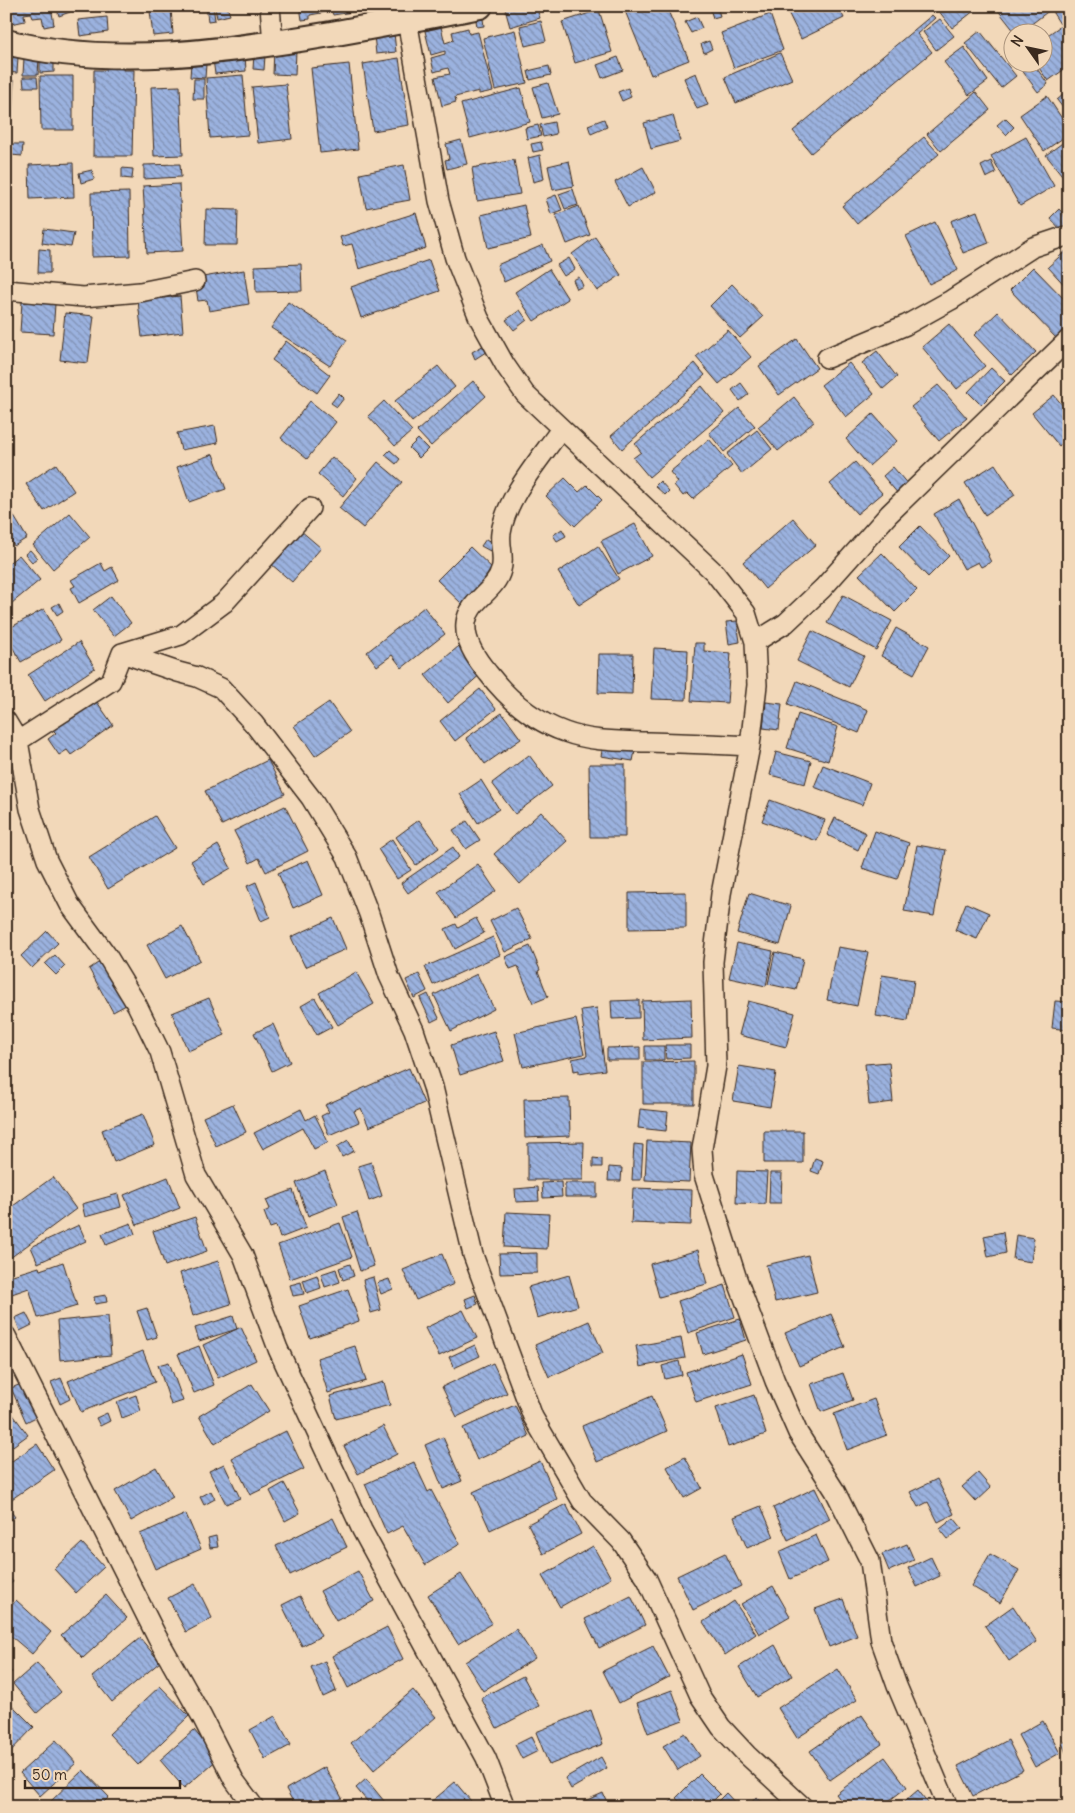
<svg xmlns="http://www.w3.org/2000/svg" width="1075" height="1813" font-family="Delius,sans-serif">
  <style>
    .building { fill: url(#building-back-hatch); stroke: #3b2a1e }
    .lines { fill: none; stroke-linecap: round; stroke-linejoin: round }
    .minor-casing { stroke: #3b2a1e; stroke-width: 22 }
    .tertiary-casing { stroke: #3b2a1e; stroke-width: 28 }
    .minor { stroke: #f2d8b9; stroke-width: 19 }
    .tertiary { stroke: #f2d8b9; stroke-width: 24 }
  </style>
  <defs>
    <pattern id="building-back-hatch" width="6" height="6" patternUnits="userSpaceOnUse" patternTransform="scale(1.25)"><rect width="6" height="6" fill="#9bb2df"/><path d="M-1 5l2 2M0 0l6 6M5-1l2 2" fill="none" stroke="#8091b4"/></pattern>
  </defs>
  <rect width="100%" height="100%" fill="#f2d8b9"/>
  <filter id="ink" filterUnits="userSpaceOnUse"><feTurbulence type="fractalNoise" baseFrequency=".02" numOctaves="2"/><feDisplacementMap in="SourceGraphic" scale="10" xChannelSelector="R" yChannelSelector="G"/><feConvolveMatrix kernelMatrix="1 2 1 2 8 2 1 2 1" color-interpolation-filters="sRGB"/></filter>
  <g filter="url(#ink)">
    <path class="building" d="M7 6H51L54 25 44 27 42 17 33 18 31 13 24 14 25 21 11 24Z
      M56 6H68L70 12 59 16Z
      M206 6H213L215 20 208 21Z
      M222 6H227L230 15 217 18 215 8Z
      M300 6H385L386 10 371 12V9L333 15 332 11 310 15V19L302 20Z
      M516 6H536L540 18 510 27 505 9Z
      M579 6H589L590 8 581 11Z
      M623 6H666L689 60 651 75Z
      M717 6 720 16 713 18 710 9Z
      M790 6H838L844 18 801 39 786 8Z
      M943 6H978L979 7 952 28 938 10Z
      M1000 6H1055L1021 32H1015L997 9Z
      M1062 6H1069V18L1060 24 1053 13Z
      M171 9 173 34 153 36 150 11Z
      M599 10 612 52 575 63 562 22Z
      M770 14 783 50 734 68 721 33Z
      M932 15 935 18 917 34 932 52 811 153 793 131Z
      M107 17 108 32 80 36 78 20Z
      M697 17 702 28 691 33 685 22Z
      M483 19 484 26 477 27 476 20Z
      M940 19 954 36 936 50 923 32Z
      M1069 20V66L1048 81 1035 62H1042V39Z
      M541 21 546 41 525 46 520 26Z
      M441 27 445 43 454 40 452 32 468 28 469 34 478 32 493 91 479 94V91L455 97 456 102 442 106 435 77 450 74 448 68 434 72 431 58 445 54V51L431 55 425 31Z
      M515 30 527 83 495 90 483 38Z
      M980 31 1016 76 1001 88 965 43Z
      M394 33 396 52 376 54 374 35Z
      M709 41 712 49 704 53 701 44Z
      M964 47 988 81 969 95 944 62Z
      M274 49 296 50 295 75 273 74Z
      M780 53 792 79 736 103 725 77Z
      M245 55 246 71 215 74 213 59Z
      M254 55H265L264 70 253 69Z
      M7 56 18 57 17 73 6 72Z
      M24 57 39 58 38 75H23Z
      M618 57 623 70 602 78 597 65Z
      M399 58 409 125 373 131 363 64Z
      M40 60H54V72L40 73Z
      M106 62H124L123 70H134L132 156H93L94 70H106Z
      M1030 62H1032L1048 84 1038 92 1021 69Z
      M191 63 206 64 205 78 190 77Z
      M349 64 358 149 320 153 311 68Z
      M549 66 551 75 530 80 528 71Z
      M696 73 708 105 697 109 684 78Z
      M243 75 248 135 210 138 206 78Z
      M40 76H73V130H41Z
      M23 77H37L38 87H24Z
      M194 79H204V99H193Z
      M6 80 14 81 12 119H6Z
      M548 83 558 114 542 118 533 87Z
      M286 84 292 139 258 143 252 87Z
      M180 86 183 155 154 156 151 87Z
      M521 88 530 122 470 138 461 104Z
      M628 88 631 97 622 101 618 92Z
      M976 92 990 110 941 151 927 134Z
      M1064 94 1069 100V116L1057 100Z
      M1047 96 1069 129V134L1044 151 1020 115Z
      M673 115 680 141 651 149 644 123Z
      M1005 118 1014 127 1006 135 997 125Z
      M604 119 607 127 591 134 588 125Z
      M554 122 556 134 543 137 540 125Z
      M538 125 541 136 527 139 525 128Z
      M924 137 939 154 857 224 842 206Z
      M1026 137 1054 186 1020 206 991 156Z
      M1069 138V184L1046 155Z
      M461 140 467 164 447 169 445 160 449 159 446 144Z
      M541 142 543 150 533 152 531 144Z
      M12 144H23L22 156 11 155Z
      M540 155 544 179 533 182 528 158Z
      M514 160 520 194 477 201 472 168Z
      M569 161 574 186 553 190 548 166Z
      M991 161 996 173 986 178 981 166Z
      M73 163 74 197 30 199 29 165Z
      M180 164 181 177 144 179V165Z
      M404 165 410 200 366 208 360 174Z
      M643 167 656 192 628 207 615 182Z
      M122 168 133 169 132 179 122 178Z
      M92 170 94 179 81 183 79 173Z
      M179 184 183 251 147 253 143 186Z
      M573 189 578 205 565 209 559 194Z
      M129 192 130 256 92 257 91 193Z
      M556 195 562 210 551 214 546 199Z
      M524 205 531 238 488 248 481 215Z
      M579 206 590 235 567 244 556 215Z
      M206 209 238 210 237 245H205Z
      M1059 209 1069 220V223L1061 230 1050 218Z
      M6 210 10 211 8 267H6Z
      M977 211 989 243 963 253 951 221Z
      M416 213 426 248 359 269 352 244 343 246 340 237Z
      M935 222 958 270 929 284 906 236Z
      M44 229 74 233 71 247 42 243Z
      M595 237 621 275 597 291 572 254Z
      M543 245 550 261 504 282 497 265Z
      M1069 248V290L1048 267Z
      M39 249 50 250V273H38Z
      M569 258 575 269 564 276 557 265Z
      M429 260 440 291 361 318 351 287Z
      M301 264 302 291 256 292 255 266Z
      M1033 267 1069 304V328L1057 339 1010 290Z
      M549 269 568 299 534 321 515 292Z
      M244 270 249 304 209 311 207 300 198 301 196 287 205 285 203 277Z
      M579 277 583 286 577 289 573 280Z
      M732 284 763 317 740 338 710 306Z
      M180 296 183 332 142 337 138 301Z
      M22 302 55 304 53 334 20 332Z
      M288 302 347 340 330 366 271 328Z
      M520 310 527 320 514 330 506 320Z
      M998 312 1036 352 1012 375 974 335Z
      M65 313 94 316 88 363 60 360Z
      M949 324 985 366 957 389 922 347Z
      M728 330 751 357 719 384 696 357Z
      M797 339 817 368 779 395 759 366Z
      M286 341 330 375 317 393 272 360Z
      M486 344 489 350 475 359 472 352Z
      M877 351 897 377 883 389 862 363Z
      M695 363 705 375 622 449 611 436Z
      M849 363 874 394 846 417 821 385Z
      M438 366 455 387 412 422 395 401Z
      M991 368 1005 381 981 405 968 392Z
      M473 381 486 396 431 446 417 431Z
      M741 383 749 394 740 401 732 390Z
      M938 385 967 418 939 441 911 407Z
      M702 386 724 413 649 477 633 458 641 452 635 444Z
      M339 393 344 398 337 407 331 403Z
      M1054 395 1069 413V438L1059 446 1032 413Z
      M794 397 814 422 778 451 758 427Z
      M310 401 336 422 307 459 281 438Z
      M384 401 412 431 395 446 368 416Z
      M739 408 755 426 724 452 709 433Z
      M873 414 897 441 869 466 846 439Z
      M215 426 218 443 181 450 177 433Z
      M757 430 772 449 742 474 727 454Z
      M418 439 428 449 419 458 409 448Z
      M709 439 732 466 693 499 687 493 683 496 674 485 678 482 670 472Z
      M390 450 400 459 396 464 385 455Z
      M213 454 226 489 189 502 177 467Z
      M332 457 357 478 343 496 318 474Z
      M378 462 402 482 363 528 339 508Z
      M855 462 882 493 857 514 830 484Z
      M56 464 74 491 44 511 26 484Z
      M995 464 1015 495 985 515 965 483Z
      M893 467 909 486 899 495 883 476Z
      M565 478 579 492 587 485 602 500 575 526 546 496Z
      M660 481 669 491 665 495 655 486Z
      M959 499 989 555 988 556 991 562 981 567 978 562 964 569 934 514Z
      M6 503 27 538 14 546 6 533Z
      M70 513 90 537 53 569 33 545Z
      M793 518 816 545 765 589 743 562Z
      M635 524 652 556 618 574 601 541Z
      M920 526 949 556 928 577 899 547Z
      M562 529 566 536 557 541 553 535Z
      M300 530 321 548 292 582 271 564Z
      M486 539 494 544 490 551 481 546Z
      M598 546 619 579 579 605 558 572Z
      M470 547 494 570 462 604 437 580Z
      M30 550 37 558 32 562 25 554Z
      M882 553 917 590 895 612 859 575Z
      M19 555 40 580 6 608V565Z
      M101 563 105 571 112 567 119 580 79 603 71 588 75 586 71 580Z
      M843 595 892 621 876 650 827 623Z
      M111 596 131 623 114 636 93 610Z
      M59 603 63 611 57 615 52 607Z
      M424 607 445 634 402 668 392 655 377 666 367 652Z
      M44 609 61 640 21 662 6 636V630Z
      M737 621 740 642 729 644 726 622Z
      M896 628 929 646 914 674 881 656Z
      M812 631 864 656 849 687 797 661Z
      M79 642 95 668 45 701 28 675Z
      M695 643H704V651L731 653 727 703 691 701Z
      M459 646 482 673 448 703 425 675Z
      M654 648 688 650 686 700 651 699Z
      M599 654H633L632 694 598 693Z
      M797 681 868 710 859 733 788 704Z
      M480 689 496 709 455 741 440 721Z
      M95 699 113 725 71 755 67 750 59 755 48 739 56 733 52 729Z
      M329 702 350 732 315 756 294 726Z
      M766 702 782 704 779 730 763 728Z
      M502 713 521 739 485 764 466 738Z
      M798 714 838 727 828 761 787 748Z
      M603 746 635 751 633 761 601 756Z
      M776 752 811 761 805 784 770 775Z
      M529 755 552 786 515 814 492 783Z
      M268 760 285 794 222 825 205 791Z
      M589 764H625V837H590Z
      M823 765 870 783 862 805 814 787Z
      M481 780 499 809 478 823 460 794Z
      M770 800 825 820 817 841 762 821Z
      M285 806 308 851 266 872 259 858 250 863 234 831Z
      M541 812 567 841 520 884 494 854Z
      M155 816 175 848 108 889 89 857Z
      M835 818 866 833 858 850 827 835Z
      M419 820 439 848 416 865 396 837Z
      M467 821 480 840 466 849 453 830Z
      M875 831 909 843 897 879 862 868Z
      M392 839 411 870 397 879 378 849Z
      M218 845 231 868 204 884 191 861Z
      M917 845 946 850 934 916 904 911Z
      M453 847 459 857 408 893 401 883Z
      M308 860 323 895 293 908 278 873Z
      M478 864 496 891 456 918 438 892Z
      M256 882 270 917 261 921 247 886Z
      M686 892V928L629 929V893Z
      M749 893 791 906 780 945 737 933Z
      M966 903 989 913 977 939 955 930Z
      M516 908 532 939 505 952 490 921Z
      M333 918 346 949 305 967 291 937Z
      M476 918 484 933 455 949 445 929 456 924 458 928Z
      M182 926 200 960 165 979 147 945Z
      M47 931 58 943 32 968 21 956Z
      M493 937 500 955 433 985 425 967Z
      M737 943 773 951 766 986 729 978Z
      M530 946 540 970 538 971 548 997 533 1003 518 966 510 969 505 957Z
      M838 947 868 952 857 1006 827 1000Z
      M775 952 803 959 796 990 768 984Z
      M55 955 65 966 56 975 45 964Z
      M101 961 126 1005 113 1012 89 969Z
      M356 972 374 1004 338 1025 319 993Z
      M419 974 427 991 414 998 406 980Z
      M477 974 494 1009 451 1031 434 995Z
      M882 975 914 980 908 1021 876 1016Z
      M428 994 439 1018 431 1022 420 998Z
      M209 998 225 1035 188 1051 172 1013Z
      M315 998 332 1027 317 1035 301 1006Z
      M691 999 692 1038 643 1040 642 1001Z
      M639 1000V1018L612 1019 611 1001Z
      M748 1001 795 1013 786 1047 739 1035Z
      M1055 1001 1069 1002 1068 1030 1052 1028Z
      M597 1008 605 1070 579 1074V1070L574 1071 572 1059 587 1056 581 1010Z
      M576 1019 584 1054 523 1067 515 1033Z
      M273 1024 290 1062 272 1071 254 1033Z
      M494 1031 504 1061 460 1075 451 1045Z
      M665 1045H690V1058L666 1059Z
      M645 1046H664V1060H645Z
      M640 1047V1060H607V1048Z
      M694 1061V1104H643V1062Z
      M889 1062 893 1102 869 1105 865 1064Z
      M739 1066 776 1072 770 1107 733 1101Z
      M409 1068 424 1103 369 1127 361 1108 354 1111 359 1122 329 1135 321 1116 329 1112 325 1105Z
      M569 1098 570 1136 525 1138 524 1099Z
      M233 1104 246 1132 216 1146 203 1117Z
      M301 1109 306 1120 315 1115 328 1142 314 1149 303 1128 263 1149 254 1133Z
      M640 1109 668 1112 666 1131 638 1128Z
      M143 1114 155 1145 114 1162 102 1130Z
      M764 1131H803V1163H764Z
      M348 1140 354 1151 342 1157 337 1147Z
      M647 1141 691 1143 689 1182 645 1180Z
      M584 1142 583 1180H528V1143Z
      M634 1144 643 1145 641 1180H632Z
      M593 1158 602 1159V1167H593Z
      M815 1158 823 1161 819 1174 811 1171Z
      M371 1162 382 1196 369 1201 358 1166Z
      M609 1167 622 1168 621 1181H608Z
      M325 1171 338 1204 308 1216 296 1183Z
      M737 1171 767 1172 765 1204 736 1203Z
      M770 1173H782L781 1203H769Z
      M53 1177 76 1209 6 1261V1211Z
      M168 1177 180 1208 137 1225 124 1195Z
      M561 1182 562 1197 543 1198 542 1183Z
      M565 1183H597V1197H565Z
      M538 1187 539 1201 516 1202 515 1189Z
      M633 1188 692 1190 691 1225 631 1223Z
      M293 1190 306 1228 280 1238 276 1226 270 1228 264 1212 270 1209 266 1200Z
      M118 1194 121 1207 85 1217 82 1204Z
      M357 1212 374 1266 360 1271 343 1217Z
      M506 1212 549 1214 547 1249 504 1247Z
      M195 1217 207 1251 165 1266 153 1231Z
      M131 1223 135 1234 106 1245 102 1234Z
      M340 1223 352 1257 290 1279 278 1245Z
      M79 1225 86 1241 38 1263 31 1247Z
      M1003 1232 1006 1253 988 1257 984 1236Z
      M1016 1235 1034 1238 1031 1262 1013 1259Z
      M698 1250 707 1284 659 1297 650 1264Z
      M537 1253V1273L500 1274 499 1254Z
      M442 1254 454 1284 416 1300 403 1270Z
      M808 1255 817 1292 775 1302 766 1265Z
      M218 1261 231 1304 193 1316 180 1273Z
      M63 1262 77 1306 38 1318 29 1288 6 1296V1277L39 1267 40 1270Z
      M350 1264 354 1276 343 1280 339 1268Z
      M336 1269 340 1282 325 1287 321 1274Z
      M317 1275 321 1288 307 1293 303 1280Z
      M569 1275 578 1306 537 1318 528 1287Z
      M373 1277 381 1310 371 1313 363 1280Z
      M389 1279 393 1289 381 1294 377 1283Z
      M301 1282 304 1294 293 1296 290 1285Z
      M725 1285 735 1317 688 1333 678 1301Z
      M348 1289 359 1321 310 1338 299 1306Z
      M106 1295 107 1302 95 1304 94 1297Z
      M475 1295 478 1304 468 1308 465 1299Z
      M147 1308 157 1337 147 1340 137 1311Z
      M463 1310 477 1338 439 1356 425 1328Z
      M26 1313 32 1325 20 1331 15 1318Z
      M831 1314 845 1347 799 1366 785 1333Z
      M108 1316 111 1355 60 1360 57 1321Z
      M233 1316 237 1329 199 1341 195 1328Z
      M740 1319 746 1340 703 1354 697 1333Z
      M589 1321 603 1353 549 1377 535 1345Z
      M241 1327 256 1360 218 1378 203 1345Z
      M681 1338 685 1358 640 1367 636 1346Z
      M475 1345 480 1356 454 1368 449 1357Z
      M199 1346 214 1385 194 1393 178 1354Z
      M355 1346 366 1381 328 1393 317 1358Z
      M143 1351 155 1382 81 1412 68 1381Z
      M742 1354 752 1384 696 1402 686 1372Z
      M679 1361 682 1375 665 1379 662 1366Z
      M169 1362 183 1401 171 1405 158 1365Z
      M493 1363 507 1393 457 1417 442 1387Z
      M843 1373 853 1400 821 1412 811 1384Z
      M61 1378 70 1399 60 1404 51 1382Z
      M384 1382 390 1405 336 1419 330 1396Z
      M24 1383 38 1416 26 1422 11 1388Z
      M252 1384 269 1411 215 1444 199 1416Z
      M136 1395 141 1411 122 1418 117 1402Z
      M754 1395 766 1434 728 1447 716 1408Z
      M652 1396 667 1431 597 1462 582 1426Z
      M874 1399 887 1435 847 1450 834 1414Z
      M6 1405 28 1435 6 1451Z
      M515 1405 529 1436 477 1460 463 1428Z
      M107 1413 110 1421 100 1426 96 1418Z
      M383 1426 397 1454 358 1474 344 1446Z
      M286 1431 304 1469 250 1495 232 1458Z
      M443 1437 462 1481 443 1489 425 1445Z
      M37 1444 54 1470 6 1503V1465Z
      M685 1457 702 1488 684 1498 667 1467Z
      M540 1461 557 1499 490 1530 473 1492Z
      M414 1462 428 1492 431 1490 460 1544 425 1565 403 1526 387 1534 365 1484Z
      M224 1464 240 1498 226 1504 209 1471Z
      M156 1467 173 1497 131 1521 115 1491Z
      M978 1473 991 1488 976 1502 962 1487Z
      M937 1479 954 1514 938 1522 928 1502 918 1507 910 1492Z
      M284 1483 300 1513 285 1521 270 1491Z
      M815 1488 830 1519 788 1540 773 1508Z
      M211 1491 215 1499 204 1505 200 1497Z
      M566 1504 581 1534 543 1554 528 1524Z
      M6 1505 15 1517 6 1523Z
      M761 1506 774 1537 747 1548 734 1517Z
      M186 1514 201 1549 155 1569 140 1534Z
      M333 1518 347 1547 290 1575 276 1546Z
      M954 1518 962 1528 948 1539 940 1529Z
      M816 1535 828 1562 790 1579 779 1552Z
      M216 1536 218 1547 210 1548 208 1538Z
      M82 1543 104 1567 76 1593 54 1569Z
      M907 1544 914 1560 889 1571 882 1554Z
      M593 1546 611 1578 560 1607 542 1576Z
      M725 1553 741 1586 693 1610 677 1576Z
      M990 1554 1019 1570 1000 1603 971 1586Z
      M931 1557 940 1576 917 1587 908 1568Z
      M358 1571 374 1601 336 1621 320 1591Z
      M6 1573 13 1582 6 1587Z
      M461 1574 492 1623 458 1644 428 1595Z
      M195 1584 212 1618 186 1632 168 1598Z
      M773 1586 790 1616 759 1634 741 1604Z
      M106 1595 127 1618 83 1658 61 1635Z
      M300 1596 321 1636 302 1646 282 1605Z
      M631 1596 645 1625 599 1648 585 1619Z
      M843 1599 857 1636 829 1647 815 1609Z
      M16 1600 51 1632 32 1654 6 1632V1612Z
      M734 1601 756 1634 725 1655 703 1622Z
      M1013 1606 1037 1642 1009 1661 985 1626Z
      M387 1627 403 1659 348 1688 332 1656Z
      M516 1629 535 1658 483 1691 465 1662Z
      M140 1638 160 1662 112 1702 92 1677Z
      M775 1645 792 1676 757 1697 739 1667Z
      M653 1646 669 1677 619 1703 603 1671Z
      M325 1661 336 1691 323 1697 311 1667Z
      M37 1663 61 1692 37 1713 13 1684Z
      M6 1666 12 1672 6 1677Z
      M838 1669 857 1700 797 1738 778 1708Z
      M523 1676 539 1706 497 1728 481 1698Z
      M160 1686 189 1716 138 1765 109 1734Z
      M413 1690 436 1717 374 1770 351 1743Z
      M672 1690 683 1720 648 1733 637 1703Z
      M10 1703 34 1727 6 1756V1707Z
      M591 1710 603 1744 549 1765 536 1732Z
      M862 1715 882 1744 830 1780 810 1751Z
      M275 1716 291 1745 265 1759 250 1730Z
      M1043 1721 1060 1753 1035 1767 1018 1735Z
      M194 1730 218 1759 184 1788 160 1760Z
      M685 1733 700 1756 678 1770 663 1746Z
      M531 1737 538 1751 522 1759 515 1745Z
      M56 1740 76 1763 40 1796 20 1773Z
      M1008 1740 1023 1770 973 1796 958 1766Z
      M1069 1740V1752L1066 1753 1062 1743Z
      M601 1757 607 1768 571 1789 565 1778Z
      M885 1757 907 1787 881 1807H846L836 1794Z
      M325 1767 342 1798 326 1807H296L286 1789Z
      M83 1770 109 1797 99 1807H48L47 1805Z
      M700 1774 720 1794 707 1807H684L676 1798Z
      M366 1779 389 1807H372L356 1788Z
      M455 1782 476 1807H425Z
      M918 1790 931 1807H898Z
      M603 1793 609 1807H571Z
      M726 1793 739 1807H712Z
      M756 1797 768 1807H748Z
      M672 1800 680 1807H666Z"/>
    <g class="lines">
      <g class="minor-casing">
        <path id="minor" d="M270 6 273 44
          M407 20 439 201 455 258 479 318 505 365 525 394 714 572 746 613 755 642 757 685 750 746 721 894 713 962 716 1066 702 1149 704 1175 737 1279 775 1381 798 1433 835 1491 870 1561 881 1641 897 1686 948 1807
          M6 290 83 297 140 292 195 281
          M827 358 906 325 951 300 1033 247 1069 235
          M561 429C541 458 506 497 501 533 499 546 505 557 501 570 496 591 468 601 466 623 464 641 477 660 488 673 508 699 534 721 565 732 592 742 620 741 648 742 682 743 716 744 750 746
          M755 642 786 623 823 588 889 514 1069 339
          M122 653 178 672 197 677 221 688 254 724 311 798 347 857 369 914 389 976 414 1030 433 1087 473 1255 533 1417 582 1501 621 1541 647 1579 700 1696 721 1727 747 1755 803 1807
          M122 653 181 635 224 603 310 508
          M6 721 18 741 30 809 47 860 70 905 106 954 137 1005 160 1052 196 1175 243 1255 278 1349 362 1530 486 1758 505 1807
          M18 741 111 681 122 653
          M6 1336 157 1637 202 1717 234 1780 254 1807"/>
      </g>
      <g class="tertiary-casing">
        <path id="tertiary" d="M6 42C112 68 225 52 331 34 381 25 430 16 480 6"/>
      </g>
      <use href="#minor" class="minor"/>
      <use href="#tertiary" class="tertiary"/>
    </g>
  </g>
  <rect width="1075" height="1813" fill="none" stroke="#f2d8b9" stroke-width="25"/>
  <rect x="12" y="12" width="1050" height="1788" fill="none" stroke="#3b2a1e" stroke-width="2" filter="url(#ink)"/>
  <g transform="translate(1028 48) rotate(303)"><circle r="24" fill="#f2d8b9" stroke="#a9927b"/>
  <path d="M0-4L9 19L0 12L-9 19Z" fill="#3b2a1e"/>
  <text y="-8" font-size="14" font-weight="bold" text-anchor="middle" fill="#3b2a1e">N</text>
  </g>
  <path d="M25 1780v8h155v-8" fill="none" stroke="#3b2a1e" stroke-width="2.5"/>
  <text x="32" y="1780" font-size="15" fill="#3b2a1e" stroke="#f2d8b9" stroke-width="4" paint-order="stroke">50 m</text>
</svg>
